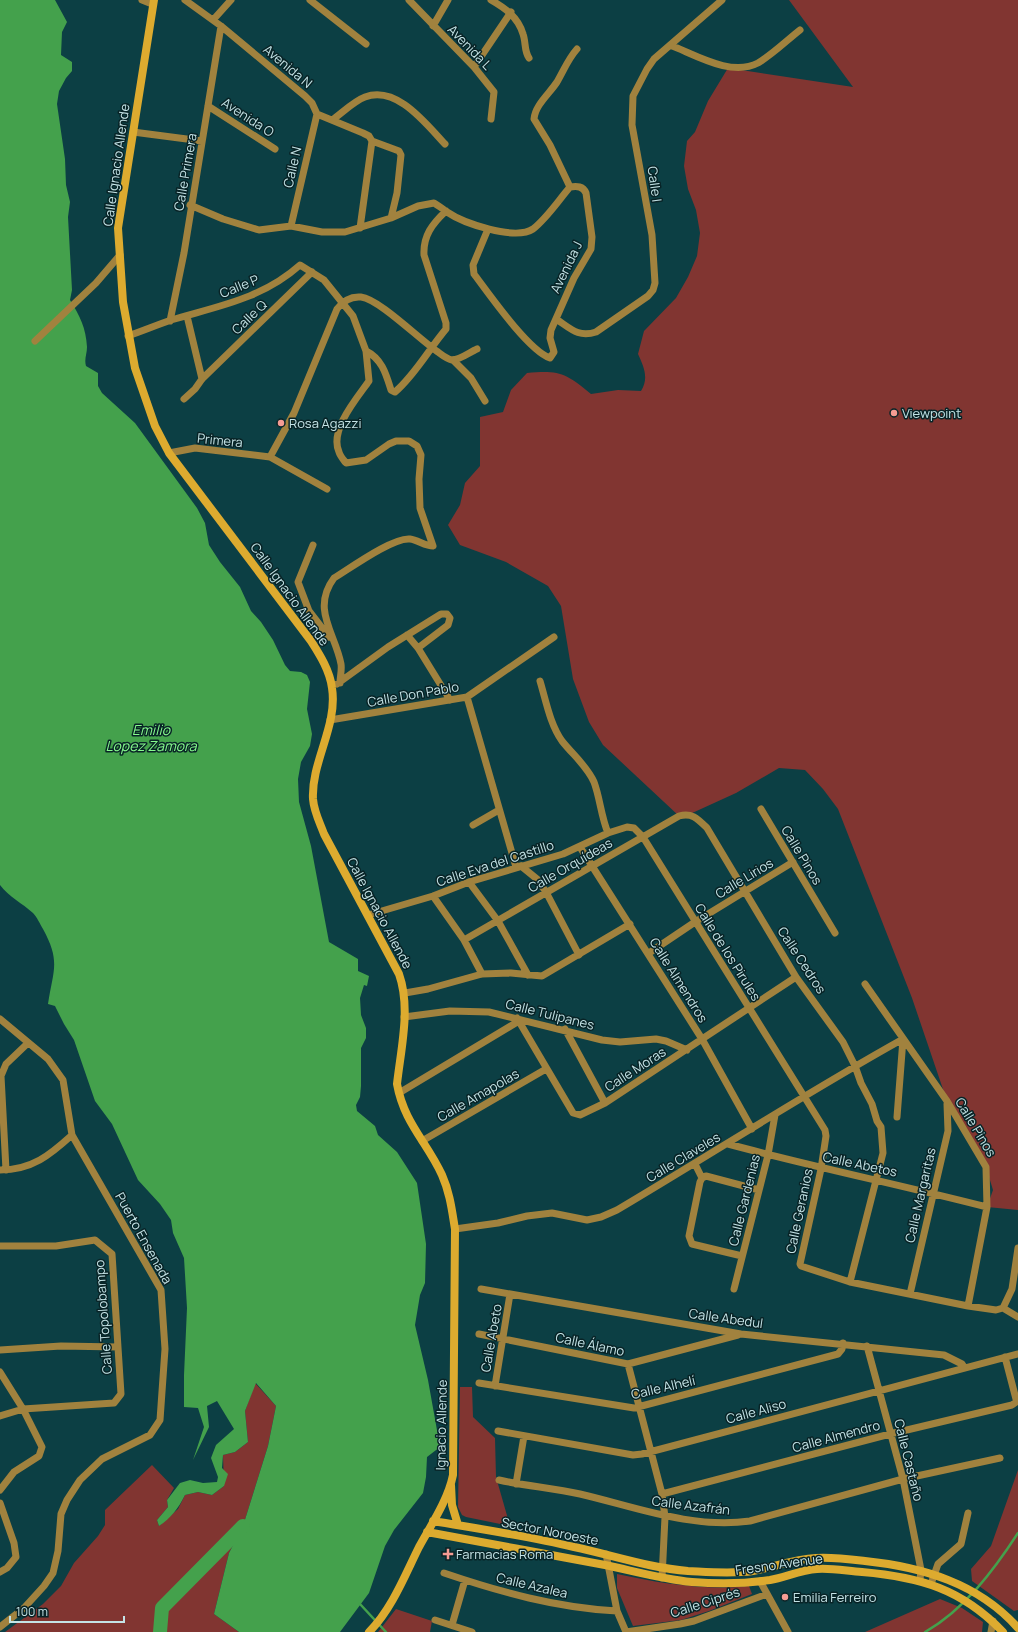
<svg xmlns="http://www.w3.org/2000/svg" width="1018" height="1632" font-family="Manrope,sans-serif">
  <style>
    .green { fill: #813531 }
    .water { fill: #44a14c }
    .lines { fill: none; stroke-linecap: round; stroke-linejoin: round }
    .stream { stroke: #44a14c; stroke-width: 2.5 }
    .river { stroke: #44a14c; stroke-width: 14 }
    .street { stroke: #a1823e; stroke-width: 7 }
    .secondary { stroke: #ddab2f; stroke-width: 8 }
    .poi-dot { fill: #f59c94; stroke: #082326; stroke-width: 1.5 }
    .labels { text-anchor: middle; stroke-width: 3; stroke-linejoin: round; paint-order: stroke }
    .street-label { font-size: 13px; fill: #c4e3e6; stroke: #082326 }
    .poi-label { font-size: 13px; fill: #c4e3e6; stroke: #082326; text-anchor: start }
    .water-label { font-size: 14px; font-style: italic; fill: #87fb8d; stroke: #082326 }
  </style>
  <rect width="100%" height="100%" fill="#0c3f44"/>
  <path class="green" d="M789 0H1018V1210L987 1207 993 1190 986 1167 947 1101 912 998 838 809 823 789 805 770 779 768 736 793 690 814 679 816 603 745 589 722 573 679 561 606 548 586 506 562 460 545 448 525 460 505 465 483 480 466V417L503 412 511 390 527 373C559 370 566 373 591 394L618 390 641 391C649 378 644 367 638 354L644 331 676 298 688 277 697 256 700 233 696 210 688 189 684 166 687 141 695 132 708 101 728 68 853 87Z
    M255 1383 276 1406 268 1446 243 1526 229 1553 214 1614 239 1632H5L43 1604 61 1586 74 1563 98 1536 105 1525V1510L152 1465 174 1488 167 1500 168 1507 157 1520 159 1526 178 1509 185 1495 198 1492 212 1495 224 1486 223 1455 235 1452 248 1442 245 1411Z
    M460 1387H472L473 1417 495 1438 496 1477 510 1526 466 1517 462 1515 458 1507Z
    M1018 1470V1610L1014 1611 972 1581 971 1569 991 1546Z
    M617 1574C658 1583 708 1591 749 1586L752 1594 709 1611 681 1620 633 1626 617 1588Z
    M940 1599 962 1608 983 1622 982 1632H865Z
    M396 1609 432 1621 430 1632H378Z"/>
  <path class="water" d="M0 0H55L67 22 62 32 61 55 72 62V71L66 78 59 91 57 104 65 159 66 185 70 202 68 217 72 290 70 300C80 316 86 328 87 347 87 354 84 359 86 366L98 373V386L102 393 135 423 197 508 205 523 209 545 220 562 240 587 251 611 261 622 273 640 285 665 290 671 301 672 307 675 310 682 307 709 312 734 310 746 301 762 298 779 299 802 311 846 329 942 358 959V971L369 976 367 986 364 985 360 998 361 1015 366 1028V1038L361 1048V1086L360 1097 356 1105 357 1111 375 1126 378 1135 397 1152 417 1183 426 1244 425 1283 420 1295 415 1325 428 1380 440 1447 427 1457 426 1477 423 1493 394 1530 385 1546 369 1593 340 1632H239L214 1614 229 1553 243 1526 268 1446 276 1406 256 1383 245 1411 248 1442 235 1452 223 1455 222 1468 228 1474 224 1486 212 1495 198 1492 185 1495C178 1509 171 1518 159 1526L157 1520 168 1507 167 1500 180 1483 190 1480 203 1483 217 1482 218 1477 211 1458 216 1445 234 1429 217 1401 207 1406 209 1427 193 1460 204 1427 198 1408 184 1407V1375L187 1308 184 1258 173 1233 171 1220 160 1204 138 1180 112 1124 95 1101 74 1040 64 1024 55 1006 48 1004C53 970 61 962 43 929 40 924 37 917 33 913 22 903 9 897 0 885Z"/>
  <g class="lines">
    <path class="stream" d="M360 1604 386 1632
      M925 1632C964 1610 994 1570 1018 1533"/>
    <path class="river" d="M160 1632 162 1608 243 1526"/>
    <path class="street" d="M142 0 152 4
      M185 0 221 26 305 96 312 103 317 114 363 133 369 136 372 141 399 151 401 155 397 193 391 218
      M310 0 366 44
      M409 0 474 67 494 92 491 119
      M491 0C505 8 518 17 523 34 526 42 524 51 529 58
      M213 20 231 0
      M433 26 448 0
      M670 45C696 55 731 77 758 63 773 54 786 41 800 30
      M474 67 511 12
      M208 106 275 149
      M332 120C342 113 354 101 365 97 397 85 426 124 445 144
      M133 132 202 141
      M570 187 550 145 534 119C535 105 550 93 557 82 564 70 568 59 577 49
      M190 205 223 219 259 230 291 226 322 232H345L391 218 418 206 434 203C439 206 443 209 447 212 463 223 515 241 533 229 547 218 558 201 570 187 577 186 583 186 586 193L592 237 591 249 574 278 551 330 550 338 554 352 550 358C528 350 489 294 474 274L473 265 488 229
      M291 226 317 114
      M360 228 372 141
      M187 316 202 379
      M556 319C570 328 578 338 596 332L648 296 653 290 655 283 652 235 632 125 633 96 647 69 654 59 722 0
      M170 321 184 253 221 26
      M128 336C142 331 157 325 171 320 218 306 262 299 300 265L324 280 353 316 366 351 369 381C357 398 329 430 339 452 340 456 343 459 346 463L366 460 389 444 396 441H409L417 446 421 455 419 479 420 508 433 546C425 546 418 540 410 539 393 537 349 569 334 578 311 609 335 633 341 664 342 670 340 677 340 683
      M35 341 96 283 120 255
      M366 351C382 359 386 374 391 390L395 392C415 375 429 349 446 329V323L424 255C423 236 432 224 446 211
      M453 360 471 378 485 401
      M184 399 195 389 202 379 312 272
      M169 453 195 448 270 457 327 489
      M270 457 294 413 337 309C343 301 350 296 361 297 379 299 420 340 438 352 442 355 447 359 452 360 460 360 470 352 477 349
      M313 545 298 582 309 611 329 637
      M407 635 418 648 450 700
      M540 681C546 701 550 724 562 741 573 755 587 766 594 782 600 798 601 816 608 833
      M337 684 388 647 441 614H447L450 618 448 625 418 648
      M467 697 516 867
      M330 720 467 697 554 637
      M761 809 835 933
      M473 825 499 810
      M580 847 702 1039 752 1129
      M521 866 537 879 546 892 579 955
      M469 882 498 921 528 975
      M433 896 464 940 482 974
      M368 915 433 896 469 882 563 854 608 833 627 827 634 828 643 837 825 1130 826 1136 821 1169 800 1264 801 1266 850 1282 968 1306 996 1310 1003 1308
      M464 940 679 816C692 812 698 819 707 828L796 977 843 1042 855 1066 861 1083 872 1104 877 1121 881 1127 883 1153 850 1282
      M649 953 695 922 793 862
      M865 984 947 1101 986 1167 987 1207 968 1306
      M405 993 428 989 482 974 511 973 542 976 630 924
      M404 1017 450 1011 489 1012 602 1040 620 1042 656 1039 666 1041 687 1050
      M517 1018 573 1113 580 1115 605 1103 796 977
      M0 1019 48 1059 63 1080 72 1135 161 1290 165 1349 160 1420 150 1435 102 1459 80 1480 67 1500 61 1514 58 1551 53 1573 44 1586 24 1608 0 1627
      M565 1029 605 1103
      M399 1093 519 1021
      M897 1117 903 1039
      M422 1141 546 1069
      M728 1144C814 1167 901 1185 987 1207
      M695 1164 702 1178
      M0 1170C32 1170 50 1155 72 1135
      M6 1170 1 1076 6 1064 28 1043
      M702 1178 700 1182 689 1236 692 1244 742 1256
      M702 1178 706 1176 759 1190
      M455 1229 498 1223 527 1216 552 1213 587 1220 601 1217 617 1210C713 1153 806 1093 903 1039
      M0 1246H56L95 1240 112 1254 121 1394 114 1403 23 1409 0 1416
      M481 1289 741 1334 944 1355 962 1364 964 1367
      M734 1289 768 1155 775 1115
      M910 1294 948 1131 947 1104
      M1003 1308 1012 1289 1018 1248
      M1003 1308 1018 1317
      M479 1334 628 1364 738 1335
      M867 1346 903 1479 921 1570 920 1580
      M0 1350 61 1346 118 1347
      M628 1364 662 1494 665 1517 662 1578
      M0 1372 23 1409 42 1447 39 1456 14 1472 0 1490
      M479 1383 634 1408 838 1354 842 1349 843 1343
      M495 1386 510 1294
      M498 1431 633 1455 642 1454 1018 1354
      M499 1480C526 1486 553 1488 580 1494 636 1507 691 1529 750 1521L903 1479 1000 1458
      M516 1484 524 1436
      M662 1494 890 1434 1012 1405 1016 1402V1399L1005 1357
      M0 1503 14 1543 16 1557 7 1568 0 1572
      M606 1554 617 1611 626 1632
      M444 1573C500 1592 557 1608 617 1611
      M760 1581 788 1632
      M931 1584 938 1564 961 1544 968 1513
      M435 1620 472 1632
      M452 1625 465 1580
      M626 1632 680 1624 694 1621 767 1594
      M991 1632 993 1621"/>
    <path class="secondary" d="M154 0 118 228 123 302 135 368 155 426 169 453 311 641C320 655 330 671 332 688 338 726 311 762 313 799 314 812 320 823 324 834L399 974C411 1008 401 1048 397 1084 404 1123 427 1142 442 1175 450 1193 452 1211 455 1229L453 1475C448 1500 431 1525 419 1547 405 1575 392 1609 369 1632
      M451 1485 452 1505 458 1525
      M433 1521C480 1529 528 1536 574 1547 612 1555 650 1568 688 1571 709 1572 732 1574 753 1571 774 1567 794 1559 816 1558 832 1557 848 1559 865 1561 922 1567 978 1583 1018 1628
      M427 1532C486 1543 546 1554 605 1565 634 1571 662 1579 692 1582 717 1584 744 1584 770 1580 786 1577 801 1570 817 1569 832 1568 847 1571 862 1572 920 1577 962 1589 1003 1632"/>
  </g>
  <g class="poi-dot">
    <circle cx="894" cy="413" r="4"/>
    <circle cx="281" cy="423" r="4"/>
    <path d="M446 1548h4v4h4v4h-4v4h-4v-4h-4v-4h4z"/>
    <circle cx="785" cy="1597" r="4"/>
  </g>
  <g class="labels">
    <g class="street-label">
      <text transform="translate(470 47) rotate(46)" y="5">Avenida L</text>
      <text transform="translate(288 66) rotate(40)" y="5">Avenida N</text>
      <text transform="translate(248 117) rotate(33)" y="5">Avenida O</text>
      <text transform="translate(116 165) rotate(-82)" y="5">Calle Ignacio Allende</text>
      <text transform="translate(292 167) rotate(-77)" y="5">Calle N</text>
      <text transform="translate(185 172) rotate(-80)" y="5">Calle Primera</text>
      <text transform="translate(655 184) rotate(82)" y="5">Calle I</text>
      <text transform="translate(566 267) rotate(-64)" y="5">Avenida J</text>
      <text transform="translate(239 286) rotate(-22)" y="5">Calle P</text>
      <text transform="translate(249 317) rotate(-44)" y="5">Calle Q</text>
      <text transform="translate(220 440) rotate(6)" y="5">Primera</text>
      <text transform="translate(290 594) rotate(54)" y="5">Calle Ignacio Allende</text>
      <text transform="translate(413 694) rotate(-10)" y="5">Calle Don Pablo</text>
      <text transform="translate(802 855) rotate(59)" y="5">Calle Pinos</text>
      <text transform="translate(495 863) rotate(-18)" y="5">Calle Eva del Castillo</text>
      <text transform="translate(570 865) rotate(-30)" y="5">Calle Orquídeas</text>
      <text transform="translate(744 878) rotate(-31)" y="5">Calle Lirios</text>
      <text transform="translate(380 913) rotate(62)" y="5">Calle Ignacio Allende</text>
      <text transform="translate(728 952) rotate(58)" y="5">Calle de los Pirules</text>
      <text transform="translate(802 960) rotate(57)" y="5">Calle Cedros</text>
      <text transform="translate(679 980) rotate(58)" y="5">Calle Almendros</text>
      <text transform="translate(550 1014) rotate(14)" y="5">Calle Tulipanes</text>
      <text transform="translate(635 1069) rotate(-33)" y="5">Calle Moras</text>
      <text transform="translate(478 1095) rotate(-30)" y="5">Calle Amapolas</text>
      <text transform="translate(976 1127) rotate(59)" y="5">Calle Pinos</text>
      <text transform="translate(683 1157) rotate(-31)" y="5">Calle Claveles</text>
      <text transform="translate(860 1164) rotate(12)" y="5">Calle Abetos</text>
      <text transform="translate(920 1195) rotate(-77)" y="5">Calle Margaritas</text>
      <text transform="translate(744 1200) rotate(-76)" y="5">Calle Gardenias</text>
      <text transform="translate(799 1211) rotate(-78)" y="5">Calle Geranios</text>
      <text transform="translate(144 1238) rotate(61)" y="5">Puerto Ensenada</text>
      <text transform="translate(103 1317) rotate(-94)" y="5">Calle Topolobampo</text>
      <text transform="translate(726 1318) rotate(8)" y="5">Calle Abedul</text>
      <text transform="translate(491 1338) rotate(-80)" y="5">Calle Abeto</text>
      <text transform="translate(590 1344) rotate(12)" y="5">Calle Álamo</text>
      <text transform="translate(663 1387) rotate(-13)" y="5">Calle Alhelí</text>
      <text transform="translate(756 1411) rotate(-15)" y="5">Calle Aliso</text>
      <text transform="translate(441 1425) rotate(-89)" y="5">Ignacio Allende</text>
      <text transform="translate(836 1436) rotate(-15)" y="5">Calle Almendro</text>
      <text transform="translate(909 1460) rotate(76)" y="5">Calle Castaño</text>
      <text transform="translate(691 1505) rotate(7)" y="5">Calle Azafrán</text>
      <text transform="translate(550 1531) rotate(11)" y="5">Sector Noroeste</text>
      <text transform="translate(779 1564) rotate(-8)" y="5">Fresno Avenue</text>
      <text transform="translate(532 1585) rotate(13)" y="5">Calle Azalea</text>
      <text transform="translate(705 1602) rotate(-18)" y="5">Calle Ciprés</text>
    </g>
    <g class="poi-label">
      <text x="902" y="418">Viewpoint</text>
      <text x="289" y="428">Rosa Agazzi</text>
      <text x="456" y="1559">Farmacias Roma</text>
      <text x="793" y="1602">Emilia Ferreiro</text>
    </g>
    <g class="water-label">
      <text x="151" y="735">Emilio<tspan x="151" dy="16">Lopez Zamora</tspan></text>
    </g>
  </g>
  <path d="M10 1616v6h114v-6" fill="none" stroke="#c4e3e6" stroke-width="2"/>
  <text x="16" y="1616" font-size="12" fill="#c4e3e6" stroke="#082326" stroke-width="3" paint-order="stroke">100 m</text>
</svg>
